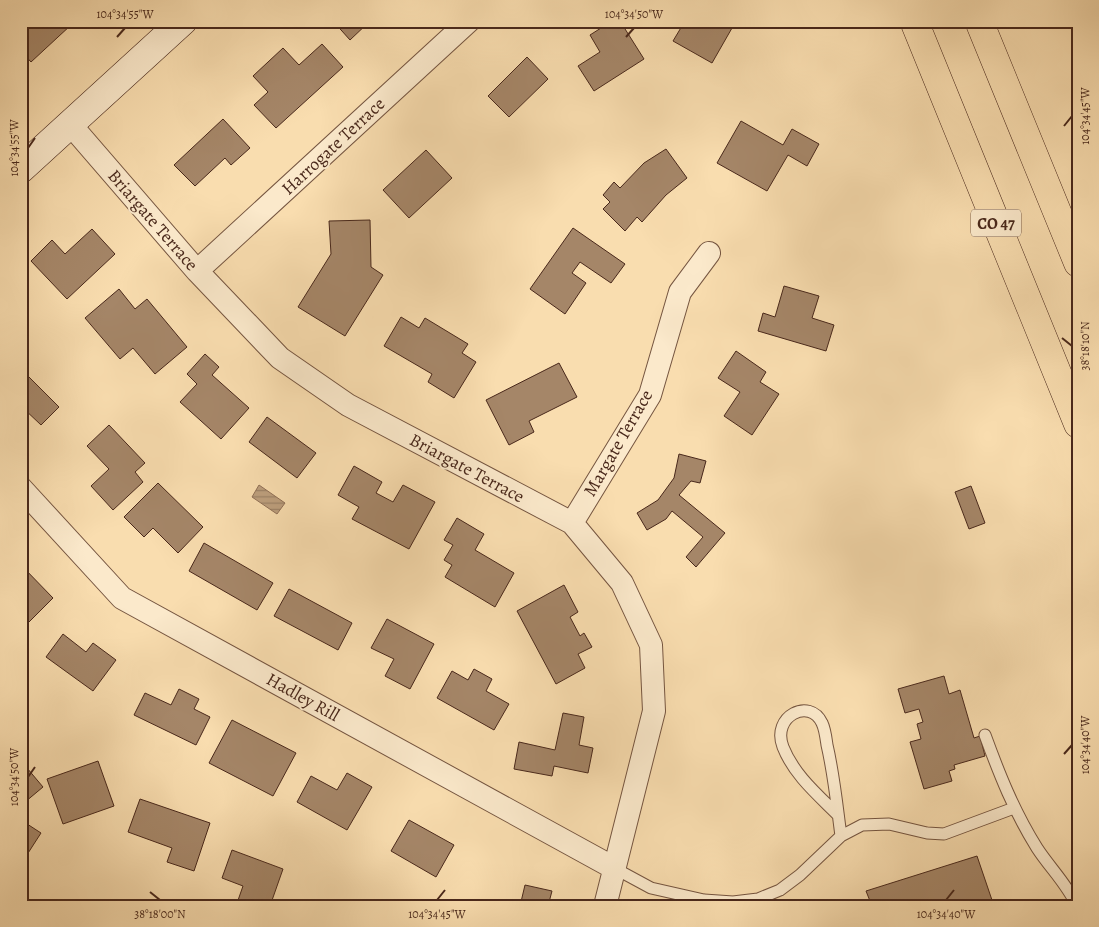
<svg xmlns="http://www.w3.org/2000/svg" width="1099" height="927" font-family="Alegreya,serif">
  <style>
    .water { fill: url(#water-rules); stroke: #8f6f56 }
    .building { fill: #a58668; stroke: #49281b }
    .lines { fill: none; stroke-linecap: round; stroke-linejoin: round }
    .service-casing { stroke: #755540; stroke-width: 13 }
    .minor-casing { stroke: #755540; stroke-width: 24 }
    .secondary-casing { stroke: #49281b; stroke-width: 29 }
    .motorway-casing { stroke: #49281b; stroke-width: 29 }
    .service { stroke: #fbe9cb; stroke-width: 11 }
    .minor { stroke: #fbe9cb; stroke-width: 22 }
    .secondary { stroke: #fbe9cb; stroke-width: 28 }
    .motorway { stroke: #f9ddaf; stroke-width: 28 }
    .ticks { fill: none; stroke: #49281b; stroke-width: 2 }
    .labels { text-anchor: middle; stroke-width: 4; stroke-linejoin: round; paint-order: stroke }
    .shield { fill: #fbe9cb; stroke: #7e6250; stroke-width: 1 }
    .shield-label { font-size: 16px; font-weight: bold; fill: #49281b }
    .street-label { font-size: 18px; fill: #49281b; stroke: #fbe9cb }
    .neatline { fill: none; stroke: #49281b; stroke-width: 2 }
    .ticks-label { font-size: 12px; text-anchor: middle; fill: #49281b }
  </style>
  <defs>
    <pattern id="water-rules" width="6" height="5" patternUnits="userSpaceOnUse" patternTransform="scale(1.25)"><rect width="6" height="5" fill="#bd9f7d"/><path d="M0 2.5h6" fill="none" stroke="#9c8266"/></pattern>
  </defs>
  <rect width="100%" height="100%" fill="#f9ddaf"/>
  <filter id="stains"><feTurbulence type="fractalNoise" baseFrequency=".004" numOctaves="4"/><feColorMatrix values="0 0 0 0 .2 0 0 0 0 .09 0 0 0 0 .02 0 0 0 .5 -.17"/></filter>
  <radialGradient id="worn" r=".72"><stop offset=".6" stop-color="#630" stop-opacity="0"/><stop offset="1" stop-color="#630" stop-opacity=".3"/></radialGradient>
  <path class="water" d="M259 485 285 503 277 514 252 497Z"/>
  <path class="building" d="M29 21H67L71 25 31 62 21 51V29Z
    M333 21H370L350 40Z
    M612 21H620L644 59 594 91 578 66 600 52 590 35Z
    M685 21H736L712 63 673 41Z
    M322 44 343 67 276 128 254 105 268 92 253 76 283 48 299 65Z
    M527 57 548 79 509 117 488 96Z
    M223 119 250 148 231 165 225 158 195 186 174 165Z
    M741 121 783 145 792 129 819 144 807 166 788 155 767 191 717 163Z
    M666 149 687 178 666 195 642 222 637 217 625 231 603 209 610 202 603 195 614 182 620 188 644 163Z
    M426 150 452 178 409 218 383 190Z
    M370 220 371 267 383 275 345 336 298 307 331 254 329 221Z
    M573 228 625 264 611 283 580 262 572 273 586 283 565 314 530 289Z
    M92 229 115 254 67 299 31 261 52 240 65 254Z
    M784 286 819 296 812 318 834 325 826 351 758 331 763 313 775 317Z
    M119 289 135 309 147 299 187 347 155 374 133 348 120 359 85 318Z
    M21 311 29 319 21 326Z
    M401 317 419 328 425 318 468 344 462 353 476 362 454 398 428 382 432 374 384 346Z
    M736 351 766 372 760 382 779 394 752 435 724 416 740 392 718 378Z
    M205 354 219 367 212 375 249 408 221 439 180 402 197 384 187 374Z
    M559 363 577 397 529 421 534 432 509 445 486 400Z
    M26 374 59 407 41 425 21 406V379Z
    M267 417 316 453 297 478 249 442Z
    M109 425 145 463 135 472 143 482 113 510 91 486 109 469 87 446Z
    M679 454 706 461 700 483 691 481 679 495 725 533 696 567 686 557 703 537 672 511 666 519 647 530 637 513 658 500 674 478Z
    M354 466 382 482 376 493 393 502 403 485 435 502 409 549 352 519 359 507 338 495Z
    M158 483 203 527 178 553 153 528 144 537 124 517Z
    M971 486 985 523 969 529 955 492Z
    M457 518 484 534 475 550 514 573 495 607 445 577 452 565 444 560 453 545 444 540Z
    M204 543 273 583 257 610 189 571Z
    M21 565 53 598 29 622 21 615Z
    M564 585 578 612 570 617 580 636 584 633 592 647 578 654 585 668 556 684 517 611Z
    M289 589 352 623 338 650 274 616Z
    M387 619 434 644 410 689 385 676 394 659 371 648Z
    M63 634 86 652 93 643 116 660 93 691 46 657Z
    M474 669 492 679 486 691 509 704 494 730 437 698 452 671 468 680Z
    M944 676 949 694 960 690 974 738 980 736 985 756 954 765 955 769 949 771 952 781 924 789 910 742 921 739 917 724 923 722 919 709 905 713 898 689Z
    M179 689 199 699 194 709 210 717 196 745 134 715 145 693 171 705Z
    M563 713 584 717 579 745 593 748 588 773 554 766 552 776 514 769 519 742 555 750Z
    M232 720 296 753 273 796 209 763Z
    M98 761 114 806 63 824 47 779Z
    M27 768 43 787 25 802 21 797V773Z
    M347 773 372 787 347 830 297 802 311 776 337 790Z
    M140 799 210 823 194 871 167 862 172 848 128 832Z
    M21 820 41 833 21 864Z
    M409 820 454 845 436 877 391 851Z
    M232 850 283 869 270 906H236L243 886 222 878Z
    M977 856 994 906H872L866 891Z
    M525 885 552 891 548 906H520Z"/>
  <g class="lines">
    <g class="service-casing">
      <path id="service" d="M985 735C1000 776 1014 811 1037 848 1050 868 1067 884 1077 906
        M841 836 862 825 889 824 927 833 944 834 1014 808
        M614 868 651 888 704 900 733 902 758 899 780 890 800 875 841 836C837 806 834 775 827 745 826 738 825 729 822 723 810 697 771 716 783 747 794 775 818 795 838 815"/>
    </g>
    <g class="minor-casing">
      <path id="minor" d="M70 124 197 271 280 358 348 405 572 523 622 583 651 645 654 711 605 906
        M197 271 469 21
        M21 488 122 598 614 868
        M572 523 650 395 680 292 709 253"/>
    </g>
    <g class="secondary-casing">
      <path id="secondary" d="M21 169 183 21"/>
    </g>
    <g class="motorway-casing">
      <path id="motorway" d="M914 21 1078 424
        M979 21 1078 263"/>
    </g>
    <use href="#service" class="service"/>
    <use href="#minor" class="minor"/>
    <use href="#secondary" class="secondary"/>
    <use href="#motorway" class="motorway"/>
  </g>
  <path class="ticks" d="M117 37 125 28M626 37 634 28M1064 126 1072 116M28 148 35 138M1062 338 1072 346M1064 754 1072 745M28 777 35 767M150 892 160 900M437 900 445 890M946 900 954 890"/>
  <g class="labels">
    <rect class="shield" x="971" y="209.5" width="50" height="27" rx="4"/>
    <g class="shield-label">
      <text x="996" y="229">CO 47</text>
    </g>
    <g class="street-label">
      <text transform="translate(333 146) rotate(-43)" y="6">Harrogate Terrace</text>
      <text transform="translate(153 220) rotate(49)" y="6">Briargate Terrace</text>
      <text transform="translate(618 443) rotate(-60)" y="6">Margate Terrace</text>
      <text transform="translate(467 468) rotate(28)" y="6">Briargate Terrace</text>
      <text transform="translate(303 697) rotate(29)" y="6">Hadley Rill</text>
    </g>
  </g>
  <rect width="1099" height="927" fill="none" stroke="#f9ddaf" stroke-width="55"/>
  <rect x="28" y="28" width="1044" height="872" class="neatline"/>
  <g class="ticks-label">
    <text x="125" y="18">104°34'55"W</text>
    <text x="634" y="18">104°34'50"W</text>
    <text transform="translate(1085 116) rotate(-90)" y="4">104°34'45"W</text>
    <text transform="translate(14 148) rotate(-90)" y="4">104°34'55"W</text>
    <text transform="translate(1085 346) rotate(-90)" y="4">38°18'10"N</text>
    <text transform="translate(1085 745) rotate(-90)" y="4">104°34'40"W</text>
    <text transform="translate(14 777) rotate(-90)" y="4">104°34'50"W</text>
    <text x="160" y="918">38°18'00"N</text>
    <text x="437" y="918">104°34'45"W</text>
    <text x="946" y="918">104°34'40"W</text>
  </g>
  <rect width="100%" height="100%" filter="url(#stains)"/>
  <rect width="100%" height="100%" fill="url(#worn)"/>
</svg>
